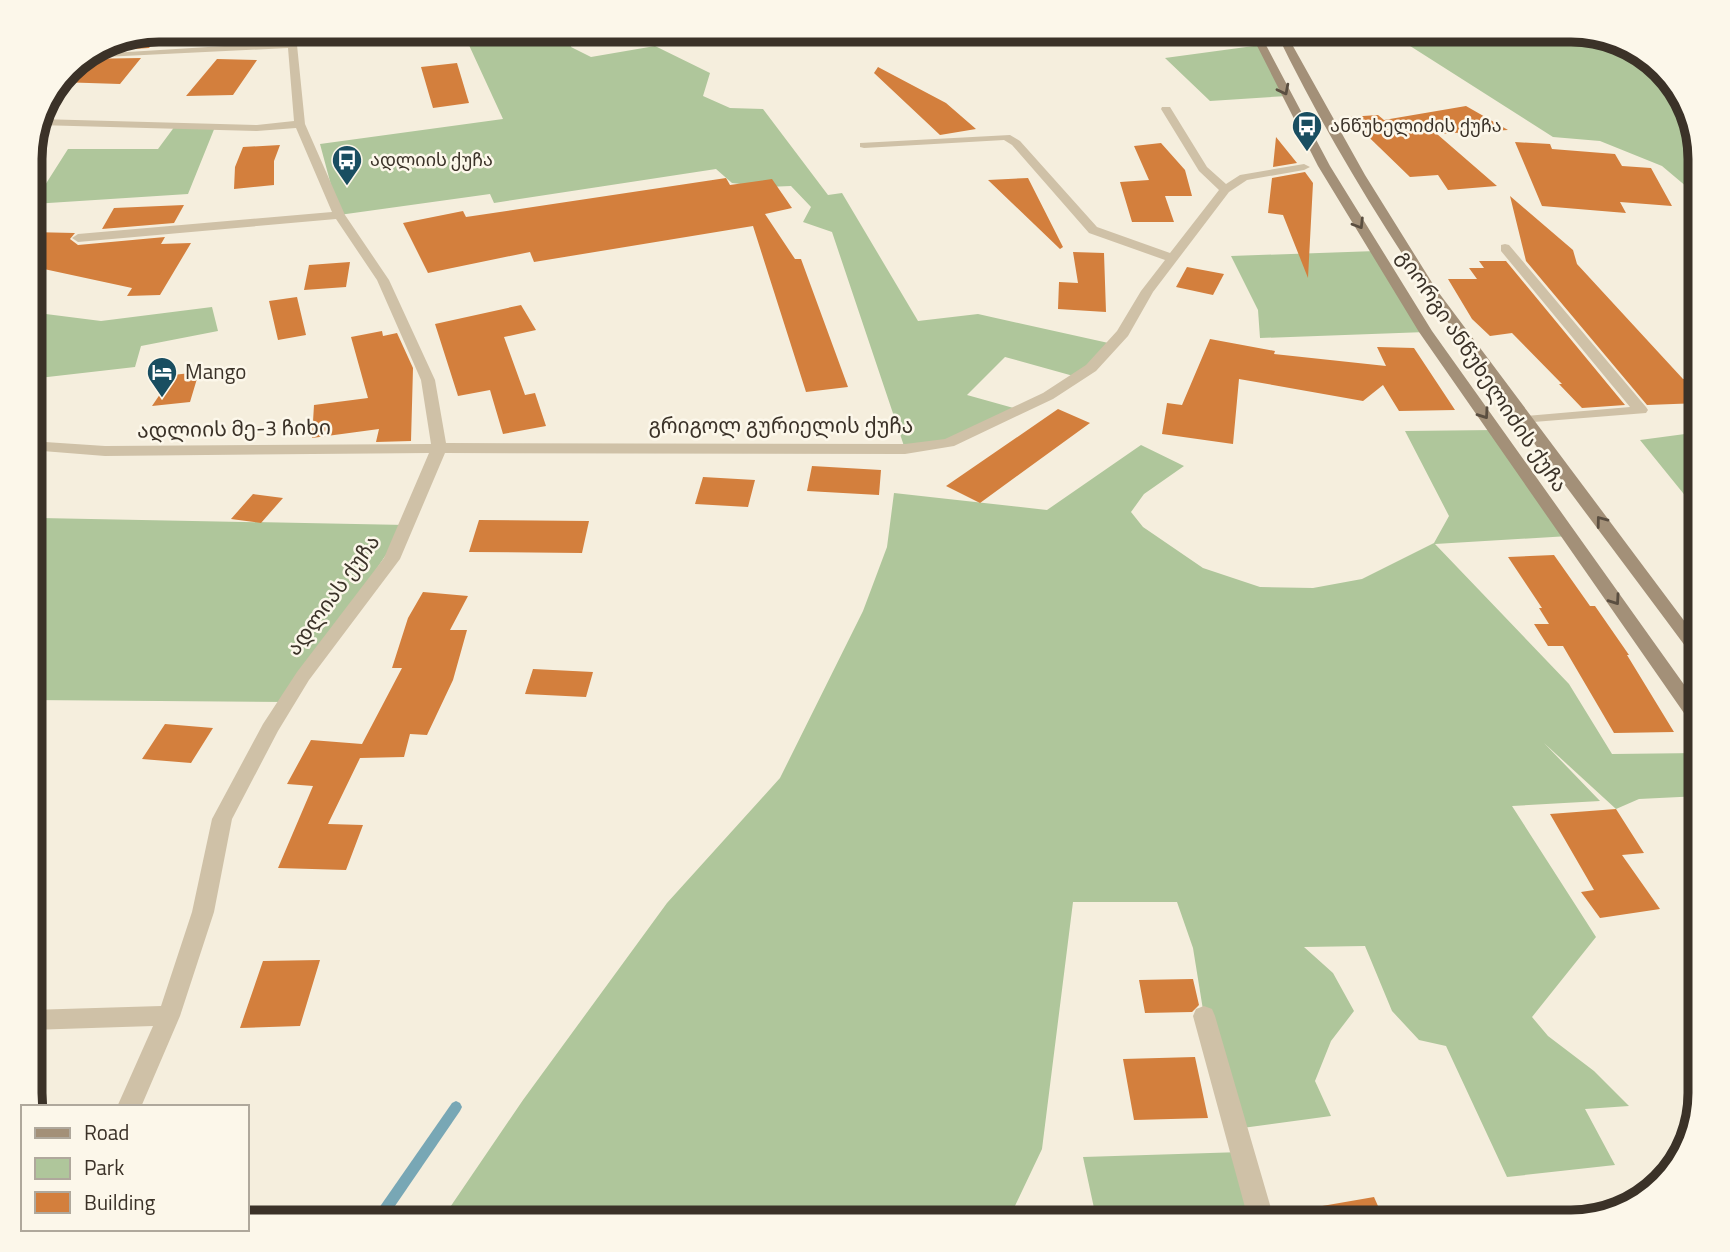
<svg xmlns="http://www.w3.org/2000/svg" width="1730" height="1252" font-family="'Titillium Web','Noto Sans Georgian',sans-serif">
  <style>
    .green { fill: #afc69b }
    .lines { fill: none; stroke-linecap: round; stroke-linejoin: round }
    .stream { fill: #78a7b5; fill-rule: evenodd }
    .building { fill: #d37f3d }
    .minor { fill: #cfc1a7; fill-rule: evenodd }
    .secondary { fill: #a39078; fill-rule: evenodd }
    .oneway { stroke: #5a4e40 }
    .labels { text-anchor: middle; stroke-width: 5; stroke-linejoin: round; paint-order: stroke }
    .far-poi-label { font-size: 18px; fill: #3b3228; stroke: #fcf7ea; text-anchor: start }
    .street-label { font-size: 21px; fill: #3b3228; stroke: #fcf7ea }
    .poi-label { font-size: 21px; fill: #3b3228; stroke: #fcf7ea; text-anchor: start }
    .rim { fill: none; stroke: #3b3228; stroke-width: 9 }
  </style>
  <rect width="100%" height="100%" fill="#f5eedd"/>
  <path class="green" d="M182 30H285L283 41 258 43 251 38 261 32 213 35 209 44 176 46Z
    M462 30H572L571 47 591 57 655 46 710 73 703 96 730 108 763 109 828 195 842 193 918 321 978 314 1113 344 1077 377 1005 357 967 395 1021 410 949 443 905 449 832 232 803 222 811 207 791 186 766 187 732 183 716 169 494 203 490 194 339 215 320 144 503 119Z
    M1279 30H1373L1381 36 1286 42Z
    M1385 30H1572L1649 56 1687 101 1700 158V198L1662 166 1600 141 1553 137Z
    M1261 45 1287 96 1210 101 1165 58Z
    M175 126 215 127 188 194 33 204 68 149H158Z
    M1376 251 1426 332 1260 338 1258 310 1231 256Z
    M212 307 218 331 141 346 135 367 30 379V312L101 321Z
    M1495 430 1569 536 1435 544 1569 684 1612 754 1700 753V796L1639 799 1616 809 1544 743 1600 801 1512 806 1596 937 1532 1017 1548 1036 1594 1071 1629 1106 1585 1109 1615 1165 1507 1177 1446 1046 1419 1040 1392 1011 1365 946 1304 947 1333 973 1354 1011 1331 1041 1315 1081 1331 1116 1235 1129 1204 1016 1193 948 1177 902H1073L1042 1149 1014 1208 944 1222H440L523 1100 667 903 780 778 863 611 887 547 894 493 1047 510 1141 445 1184 466 1144 494 1131 512 1143 527 1203 568 1260 587 1313 588 1362 579 1434 543 1449 516 1405 431Z
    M1700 432V514L1640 440Z
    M40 518 406 525 287 702 30 700V529Z
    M1242 1152 1262 1222H1097L1083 1157Z"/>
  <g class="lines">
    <path class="stream" d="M456 1101 460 1103 462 1107 460 1111 384 1222H371L372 1218 452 1103Z"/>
  </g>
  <path class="building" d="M159 30H164L149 48 103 51Z
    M141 58 120 84 58 82 73 62 81 59Z
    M217 59 257 60 233 95 186 96Z
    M457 63 469 103 433 108 421 67Z
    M878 67 946 103 976 129 940 135 874 73Z
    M1466 106 1508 130 1437 134 1497 186 1448 190 1438 175 1410 177 1348 117 1378 115 1384 120Z
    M1276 137 1297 163 1273 167Z
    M1515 142 1550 144 1552 149 1615 154 1622 166 1651 168 1672 206 1620 202 1626 213 1542 206Z
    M1161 143 1185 170 1192 196H1165L1174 222H1132L1120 182 1149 180 1134 146Z
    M280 145 274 161V185L234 189 235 167 243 147Z
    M1305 172 1313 183 1308 278 1283 215 1268 213 1272 178Z
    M726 178 730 185 772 179 792 208 765 214 795 259H801L848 387 806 392 753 226 534 262 530 252 428 273 403 223 463 211 466 217Z
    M1028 178 1063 247 1060 249 988 180Z
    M1510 196 1573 250 1577 264 1683 379 1700 378V403L1647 405 1526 261Z
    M184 205 174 223 102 229 114 208Z
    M30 232 75 233 70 239 78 245 165 237 161 244 191 243 160 295 127 296 132 288 30 266Z
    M1073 252 1104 253 1106 312 1058 309 1059 282 1078 283Z
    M1479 261H1506L1625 405 1582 408 1559 384H1562L1512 333 1490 336 1472 319 1448 279H1477L1469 268H1484Z
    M350 262 346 287 304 290 309 265Z
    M1187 267 1224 274 1213 295 1176 287Z
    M297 297 306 335 278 340 269 301Z
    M521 305 536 330 504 337 525 395 535 393 546 426 503 434 490 390 458 396 435 324Z
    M382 331 383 336 397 333 413 368 411 441 376 442 379 429 312 438 314 405 368 398 351 337Z
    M1210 339 1275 351 1274 354 1386 366 1377 347 1414 348 1455 410 1399 411 1383 385 1363 401 1239 379 1233 444 1162 434 1167 403 1182 405Z
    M199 372 190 402 152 406 173 375Z
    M1058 409 1090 423 980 503 946 486Z
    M812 466 881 470 879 495 807 491Z
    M703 477 755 480 748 507 695 504Z
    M253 494 283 498 261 523 231 519Z
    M479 520 589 521 582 553 469 552Z
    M1554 555 1590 606H1595L1629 655H1627L1674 732 1614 733 1563 646H1548L1534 624H1549L1539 608H1542L1508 557Z
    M423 592 468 596 450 630H467L453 680 427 735 410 734 404 757 360 758 328 824 363 825 346 870 278 868 313 786 287 784 311 740 362 744 402 668H392L408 618Z
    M533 669 593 672 586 697 525 694Z
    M165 724 213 728 191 763 142 759Z
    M1616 809 1644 853 1622 855 1660 909 1600 918 1581 892 1594 890 1550 814Z
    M320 960 300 1026 240 1028 263 961Z
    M1193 979 1199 1005 1192 1012 1145 1013 1139 980Z
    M1195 1057 1208 1118 1134 1120 1123 1059Z
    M1374 1197 1385 1222H1300L1299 1210Z"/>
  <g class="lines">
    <path class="minor" d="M291 30H300L297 45 305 124 345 215 389 280 435 380 446 443 905 444 945 439 1043 393 1086 365 1117 331 1141 291 1165 260 1089 233 1012 145 1004 140 864 148 860 147V143L1010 135 1020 141 1097 227 1170 253 1219 190 1199 171 1161 109 1162 107H1170L1207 167 1226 184 1240 175 1304 164 1310 167 1304 170 1247 180 1229 192 1153 292 1128 336 1096 371 1053 399 954 446 905 454 445 453 400 559 309 680 278 731 232 819 214 912 180 1016 141 1107H117L153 1026 30 1030V1010L161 1006 192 912 212 819 263 724 297 672 384 558 429 453 105 456 30 450V441L105 446 431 444 421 380 377 280 336 219 78 242 72 238 78 234 332 212 296 128 257 131 37 125 39 119 257 125 294 121 288 48 83 58 96 54 288 42Z
      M1505 244 1509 245 1646 407 1648 410 1646 413 1521 423 1519 420 1521 417 1526 416 1630 407 1501 251V245Z
      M1204 1006 1212 1009 1215 1016 1275 1222H1249L1193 1016 1196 1009Z"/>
    <path class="secondary" d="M1249 30H1258L1330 166 1432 331 1700 707V728L1693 726 1419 332 1318 166Z
      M1275 30H1284L1365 175 1436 289 1700 642V660L1694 658C1545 456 1384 257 1275 30Z"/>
  </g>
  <defs><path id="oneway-chevron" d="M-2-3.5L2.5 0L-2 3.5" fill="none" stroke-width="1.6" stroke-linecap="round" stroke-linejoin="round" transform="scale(1.75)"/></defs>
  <g class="oneway">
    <use href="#oneway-chevron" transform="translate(1284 90) rotate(63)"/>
    <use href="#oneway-chevron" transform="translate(1359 224) rotate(58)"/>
    <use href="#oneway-chevron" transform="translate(1484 414) rotate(55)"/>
    <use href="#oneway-chevron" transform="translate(1601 521) rotate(-127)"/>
    <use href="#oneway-chevron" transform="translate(1615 600) rotate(55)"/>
  </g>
  <defs>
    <g id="bus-pin" transform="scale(1.575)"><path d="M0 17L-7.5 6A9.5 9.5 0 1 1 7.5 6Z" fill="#194e61" stroke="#fcf7ea"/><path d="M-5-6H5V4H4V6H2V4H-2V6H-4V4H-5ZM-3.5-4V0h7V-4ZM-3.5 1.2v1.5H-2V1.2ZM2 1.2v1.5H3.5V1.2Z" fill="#fff"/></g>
    <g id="hotel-pin" transform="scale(1.575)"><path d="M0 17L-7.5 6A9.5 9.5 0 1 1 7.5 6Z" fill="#194e61" stroke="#fcf7ea"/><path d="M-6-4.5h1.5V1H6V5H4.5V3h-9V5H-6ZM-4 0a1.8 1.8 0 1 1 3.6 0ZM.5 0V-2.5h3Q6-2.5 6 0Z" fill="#fff"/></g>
  </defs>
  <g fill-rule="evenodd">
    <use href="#bus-pin" x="1307" y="126"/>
    <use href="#bus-pin" x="347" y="160"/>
    <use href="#hotel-pin" x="162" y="372"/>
  </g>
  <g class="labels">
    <g class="far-poi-label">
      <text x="1330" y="132">ანწუხელიძის ქუჩა</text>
      <text x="370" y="166">ადლიის ქუჩა</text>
    </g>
    <g class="street-label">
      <text transform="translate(1482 371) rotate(56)" y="7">გიორგი ანწუხელიძის ქუჩა</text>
      <text x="781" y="433">გრიგოლ გურიელის ქუჩა</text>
      <text transform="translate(234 429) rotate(-1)" y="7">ადლიის მე-3 ჩიხი</text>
      <text transform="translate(333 595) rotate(-54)" y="7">ადლიას ქუჩა</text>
    </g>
    <g class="poi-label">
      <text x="185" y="379">Mango</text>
    </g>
  </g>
  <path d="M0 0H1730V1252H0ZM159 42H1571A117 117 0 0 1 1688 159V1093A117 117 0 0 1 1571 1210H159A117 117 0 0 1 42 1093V159A117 117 0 0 1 159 42Z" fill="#fcf7ea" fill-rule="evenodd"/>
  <path class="rim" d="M159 42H1571A117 117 0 0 1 1688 159V1093A117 117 0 0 1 1571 1210H159A117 117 0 0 1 42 1093V159A117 117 0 0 1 159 42Z"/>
  <rect x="21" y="1105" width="228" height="126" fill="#fcf7ea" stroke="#afa89c" stroke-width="2"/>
  <rect x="35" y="1128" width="35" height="10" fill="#a39078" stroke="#afa89c" stroke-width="2"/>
  <text x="84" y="1140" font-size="21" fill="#3b3228">Road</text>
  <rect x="35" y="1158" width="35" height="21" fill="#afc69b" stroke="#afa89c" stroke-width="2"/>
  <text x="84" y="1175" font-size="21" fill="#3b3228">Park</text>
  <rect x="35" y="1192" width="35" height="21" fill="#d37f3d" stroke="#afa89c" stroke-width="2"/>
  <text x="84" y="1210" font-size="21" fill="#3b3228">Building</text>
</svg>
